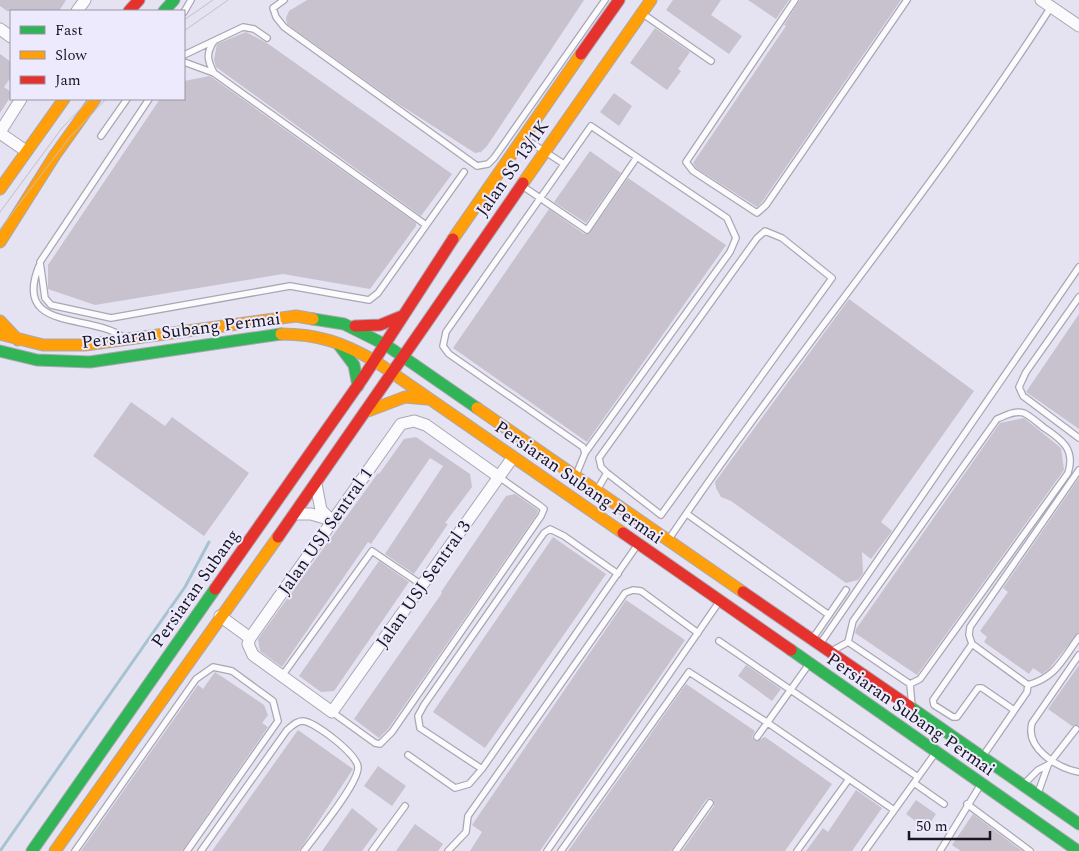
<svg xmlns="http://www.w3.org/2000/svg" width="1079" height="851" font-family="Spectral,serif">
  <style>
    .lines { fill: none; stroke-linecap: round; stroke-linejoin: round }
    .stream { stroke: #a6c3d2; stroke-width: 3 }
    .building { fill: #c7c2ce }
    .lane-casing { stroke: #aaa7b4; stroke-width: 8 }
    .street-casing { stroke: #aaa7b4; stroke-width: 13 }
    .fast-casing { stroke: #aaa7b4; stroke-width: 13 }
    .slow-casing { stroke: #aaa7b4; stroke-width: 13 }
    .jam-casing { stroke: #aaa7b4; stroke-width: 13 }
    .lane { stroke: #fbfbfd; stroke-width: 5.5 }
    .street { stroke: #fbfbfd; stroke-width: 11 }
    .fast { stroke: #30b455; stroke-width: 11 }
    .slow { stroke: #ff9f0a; stroke-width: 11 }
    .jam { stroke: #e5322d; stroke-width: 11 }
    .tram { stroke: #c1c0c5; stroke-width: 1 }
    .labels { text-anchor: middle; stroke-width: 4; stroke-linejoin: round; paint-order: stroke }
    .street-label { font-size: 18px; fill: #181620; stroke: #eeeafd }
  </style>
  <rect width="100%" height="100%" fill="#e5e2f2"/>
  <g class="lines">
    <path class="stream" d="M0 851 185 587 209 542"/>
  </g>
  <path class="building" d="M0 0H66L59 11H7L0 6Z
    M307 0H584L487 146 481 152 475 153 397 103 287 24 286 18 289 11Z
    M673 0H721L711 15 742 36 729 54 666 10Z
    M748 0H789L776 19Z
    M800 0H901L762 202 757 207 696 168 693 163 786 26 784 25Z
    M655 28 690 52 678 69 681 71 667 90 630 63Z
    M246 32 267 43 452 174 421 216 216 67 214 60 217 44Z
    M0 54 11 62V77L4 87 11 92V96L0 113Z
    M210 76 416 223V226L370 289 283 274 95 305 48 289V265L160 99H184V81Z
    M614 93 632 106 619 126 600 112Z
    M590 151 621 173 586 223 554 202Z
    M628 178 726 245 587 442 453 348 549 209 584 234H589Z
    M849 299 974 391 881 522 892 531 871 559 862 552 863 573 858 580 846 583 731 501 721 497 716 488 715 482Z
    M1079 314V429L1026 392Z
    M131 402 165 426 172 417 249 473 204 536 93 456Z
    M1024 418 1061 448 1064 470 917 675 855 633 856 629 1000 423Z
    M416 437 470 474 472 487 445 523 448 524 414 574 385 554 443 466 430 458 371 544 368 542 282 667 260 651 258 639 378 473 379 474 404 439Z
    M1079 478V632L1049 669 1042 674 1033 668 1029 674 984 642 987 637 980 631 1008 592 1003 588Z
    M515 494 538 510 537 514 388 729 379 738 354 719 442 593 441 592 506 496Z
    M553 537 606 574 485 748 433 712Z
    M379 561 409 582 334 691 321 692 299 676Z
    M626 600 685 640 540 851H470L482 832 472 825Z
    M746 665 781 689 772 701 738 676Z
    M1079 665V725L1072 726 1048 709Z
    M215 672 264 705 268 715 262 723 268 727 182 851H81L198 685 203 689Z
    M686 684 755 731 752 737 755 741 765 737 832 784 785 851H682L714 806V801L710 798 706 800 671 851H568Z
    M298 730 353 769 299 851H212Z
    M378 766 406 786 392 806 364 786Z
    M856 790 882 808 852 851H806L823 828 828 832Z
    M916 800 936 814 926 829 906 814Z
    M352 808 378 829 362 851H322Z
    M973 814 1022 851H961L952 845Z
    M415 824 443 844 438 851H396Z"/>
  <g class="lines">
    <g class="lane-casing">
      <path id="lane" d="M284 0 273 8 276 17 284 27 477 166 488 164 494 158 605 0
        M795 0 686 162 693 171 757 213 766 205 907 0
        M184 12 191 0
        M643 14 711 61
        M184 55 243 27 254 29 267 38
        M184 62 214 73 426 225
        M214 73C207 60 206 53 214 41
        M149 99 40 262 45 298 51 305 111 318 290 286 369 300 378 293 464 172
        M101 136 127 99
        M524 138 564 164
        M521 185 587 230 637 157
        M765 231 782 238 832 278 661 515 607 473 601 467 599 458 757 238Z
        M39 266C12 332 90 313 123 337
        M1079 297 1026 372 1019 387 1023 396 1079 438
        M576 475 585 453 730 252 736 238 727 218 591 126 446 332 443 346 449 354 583 447 585 453
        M597 490 607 473
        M687 514 829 615
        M669 539C791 358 933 191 1051 7
        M813 638 846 590
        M719 641 918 777
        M848 642 853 621 997 419C1005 416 1015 410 1024 413 1030 416 1037 422 1043 427 1061 439 1076 449 1068 473L920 679 910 684
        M820 644 1079 267
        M972 644 933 700 934 705 953 717H957L978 688H982L1014 710
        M832 651 848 642 910 684 912 706
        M1079 655 1032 723C1025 748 1057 768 1079 772
        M282 676 372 551 422 585
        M1028 685C1056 677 1062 660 1079 637
        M332 712 375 743 380 744 392 732 541 516 544 509 539 505 499 477
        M757 737 809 664
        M408 755 455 788 469 784 482 769 638 544
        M983 756 1027 692 1028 685 972 644 969 635 970 627 1079 470
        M482 769 420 728 418 716 424 705 544 533 550 529 564 536 618 574
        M914 783 944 804
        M1024 784 1038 770 1048 765 1076 729
        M1038 793 1048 765
        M967 804 1030 851
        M75 851 196 679 213 667 232 671 273 701 278 721 187 851
        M201 851 287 730C292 726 296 721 303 721 315 722 357 754 358 767 359 783 315 836 304 851
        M372 851 405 806
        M448 851 466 832 468 816 625 593 633 590 641 591 698 633
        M547 851 719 602
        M561 851 689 672 768 723 894 810
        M676 851 710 803
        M797 851 849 779
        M865 851 936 752
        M940 851 981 784"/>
    </g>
    <g class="street-casing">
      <path id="street" d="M1041 0 1079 26
        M77 11 85 0
        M0 29 11 37
        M0 132 21 99
        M0 133 26 151
        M499 477 426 425 414 421 401 424 250 638 248 644 253 655 332 712 513 457
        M316 484 321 510 332 521
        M294 514H311L328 519
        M220 616 250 638"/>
    </g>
    <g class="fast-casing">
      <path id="fast" d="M164 11 174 0
        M313 319 344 324 386 345 477 408
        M339 345 354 365 358 386
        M0 351 37 360 90 362 281 334
        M791 650 1078 851
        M909 706 1079 824
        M32 851 215 589"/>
    </g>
    <g class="slow-casing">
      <path id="slow" d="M523 183 651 0
        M0 189 64 99
        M453 239 581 54
        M0 242 55 155 95 99
        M0 321 18 340
        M0 334 43 345H85L296 316 313 319
        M281 334C319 334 343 343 375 361L623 533
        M477 408 743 592
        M368 411 405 397 427 399
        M55 851 278 537"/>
    </g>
    <g class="jam-casing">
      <path id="jam" d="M129 11 139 0
        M581 54 619 0
        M355 326 380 325 402 316
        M623 533 791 650
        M278 537C361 419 441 301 523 183
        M215 589 363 378 453 239
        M743 592 909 706"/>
    </g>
    <use href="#lane" class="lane"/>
    <use href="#street" class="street"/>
    <use href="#fast" class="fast"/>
    <use href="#slow" class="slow"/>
    <use href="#jam" class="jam"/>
    <path class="tram" d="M184 20 213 0
      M184 31 228 0
      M0 212 62 128 90 99
      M0 229 70 137 106 99"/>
  </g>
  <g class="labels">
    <g class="street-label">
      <text transform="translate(512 168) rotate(-55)" y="6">Jalan SS 13/1K</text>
      <text transform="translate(181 330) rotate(-7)" y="6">Persiaran Subang Permai</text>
      <text transform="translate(579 482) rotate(35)" y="6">Persiaran Subang Permai</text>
      <text transform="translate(325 531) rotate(-55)" y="6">Jalan USJ Sentral 1</text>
      <text transform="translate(423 584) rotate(-55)" y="6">Jalan USJ Sentral 3</text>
      <text transform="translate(195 588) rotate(-55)" y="6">Persiaran Subang</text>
      <text transform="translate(911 714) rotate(35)" y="6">Persiaran Subang Permai</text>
    </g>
  </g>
  <rect x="10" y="10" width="175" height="90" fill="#eeeafd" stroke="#9895a5"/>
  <rect x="20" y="26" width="25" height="8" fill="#30b455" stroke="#9895a5"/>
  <text x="55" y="35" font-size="15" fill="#181620">Fast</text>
  <rect x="20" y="51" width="25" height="8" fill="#ff9f0a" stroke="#9895a5"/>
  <text x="55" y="60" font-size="15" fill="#181620">Slow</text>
  <rect x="20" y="76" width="25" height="8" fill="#e5322d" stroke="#9895a5"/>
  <text x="55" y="85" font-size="15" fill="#181620">Jam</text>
  <path d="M909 831v8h81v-8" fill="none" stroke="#181620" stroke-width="2.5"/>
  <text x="916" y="831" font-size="15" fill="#181620" stroke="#eeeafd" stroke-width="4" paint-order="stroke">50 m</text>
</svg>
